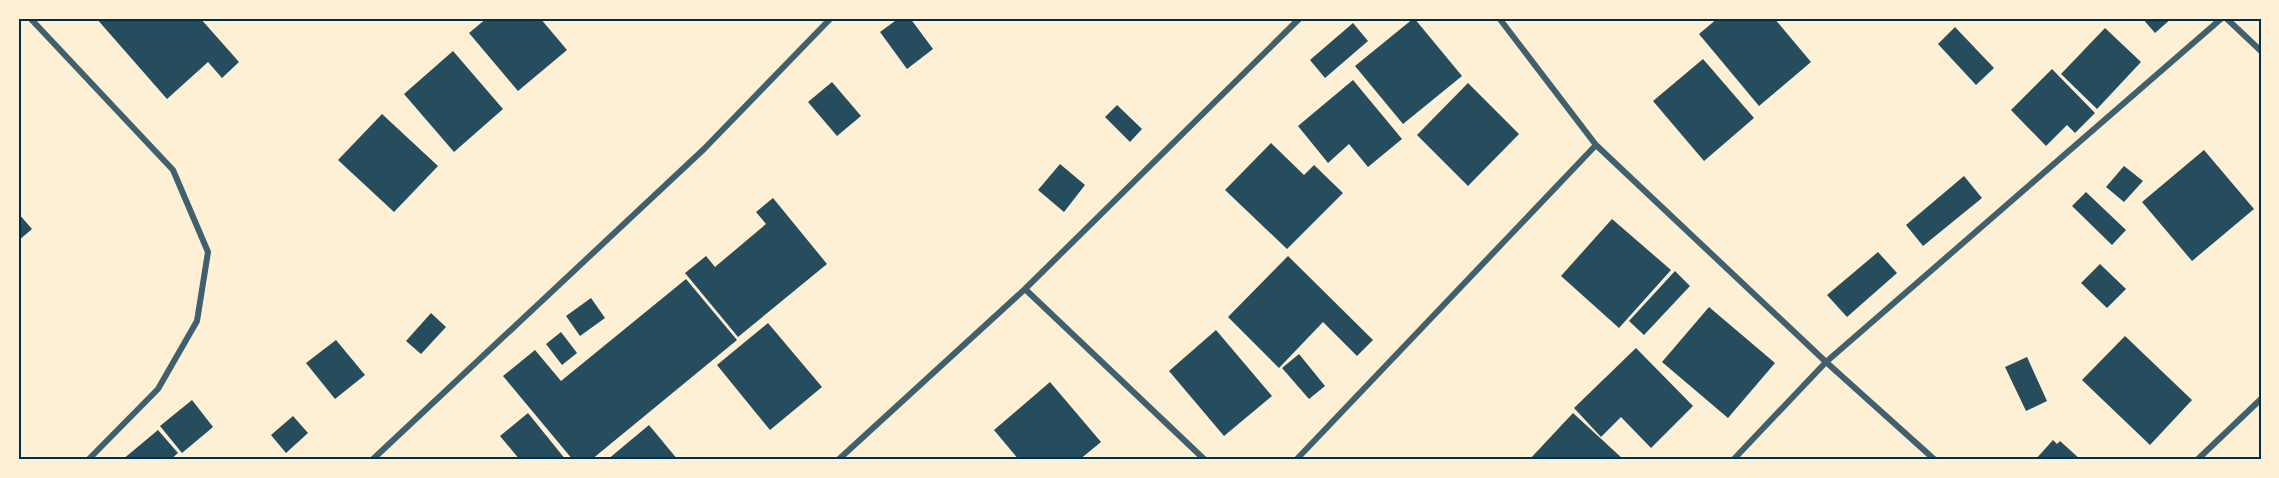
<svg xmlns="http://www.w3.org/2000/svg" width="2279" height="478" font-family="Karla,sans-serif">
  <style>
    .building { fill: #264d5e }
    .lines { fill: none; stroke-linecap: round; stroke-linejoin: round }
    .minor { stroke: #3f606c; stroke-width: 6 }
    .neatline { fill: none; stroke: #003049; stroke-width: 2 }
  </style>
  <rect width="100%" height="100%" fill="#fdf0d5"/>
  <path class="building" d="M96 18H200L239 62 222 78 208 62 167 99Z
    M487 18H540L567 50 518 91 469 33Z
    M899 18H910L933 49 907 69 880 32Z
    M1414 18 1462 76 1403 124 1355 66Z
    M1718 18H1774L1811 62 1759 106 1699 34Z
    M2142 18H2172L2155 33Z
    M1353 23 1368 41 1325 78 1310 60Z
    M1955 27 1994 68 1976 85 1938 44Z
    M2105 28 2141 62 2097 109 2061 74Z
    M453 51 503 109 454 152 404 94Z
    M1703 59 1754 118 1704 161 1653 101Z
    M2052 69 2095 113 2075 133 2067 125 2046 146 2011 110Z
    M1353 80 1402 139 1368 167 1349 144 1328 163 1298 126Z
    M832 82 861 116 837 136 808 102Z
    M1468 83 1519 134 1468 186 1417 135Z
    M1117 105 1142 129 1130 142 1105 117Z
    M382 114 438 166 394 212 338 160Z
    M1271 143 1304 175 1314 165 1343 193 1287 249 1225 190Z
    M2204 150 2254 209 2192 261 2142 202Z
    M1060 164 1085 185 1064 212 1038 190Z
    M2124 166 2143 181 2124 202 2106 187Z
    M1964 176 1982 198 1923 246 1906 225Z
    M2086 192 2126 230 2112 245 2072 206Z
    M773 198 827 264 738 337 685 273 706 256 715 267 766 224 756 212Z
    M18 213 32 229 18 241Z
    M1612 219 1671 270 1619 328 1561 276Z
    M1878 252 1897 273 1847 317 1827 295Z
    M1288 256 1373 340 1357 356 1323 322 1279 368 1228 317Z
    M2100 264 2126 289 2107 308 2081 283Z
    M1675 271 1690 286 1644 335 1629 321Z
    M686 279 737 340 591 460H573L503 376 535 350 561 381Z
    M591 298 605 318 580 336 566 316Z
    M1709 307 1775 363 1728 418 1662 362Z
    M431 313 446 327 421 354 406 341Z
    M768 323 822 387 770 430 717 365Z
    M1216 330 1272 396 1224 436 1169 371Z
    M561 332 577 353 562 365 546 344Z
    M2125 336 2192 400 2150 445 2082 380Z
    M336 340 365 375 335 399 306 363Z
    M1636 348 1693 406 1651 448 1621 417 1601 437 1574 408Z
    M1299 354 1325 386 1309 399 1282 368Z
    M2027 357 2047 401 2026 411 2005 367Z
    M1050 382 1101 442 1079 460H1019L994 430Z
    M192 400 213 427 182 453 160 426Z
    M528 413 566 460H520L500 436Z
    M1573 413 1624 460H1529Z
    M293 416 308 433 286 453 271 435Z
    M649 425 678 460H607Z
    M158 430 178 453 170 460H122Z
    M2053 440 2057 444 2060 441 2081 460H2035Z"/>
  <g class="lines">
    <path class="minor" d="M30 18 173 170 208 252 197 321 158 389 88 460
      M1499 18 1596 145 1826 362 1935 460
      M2226 18 2261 51
      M1025 289 1205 460
      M372 460 704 149 831 18
      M838 460 1025 289 1300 18
      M1296 460 1596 145
      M1733 460 1826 362 2222 18
      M2197 460 2261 399"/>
  </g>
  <rect width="2279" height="478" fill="none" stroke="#fdf0d5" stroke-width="39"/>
  <rect x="20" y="20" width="2240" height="438" class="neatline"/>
</svg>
